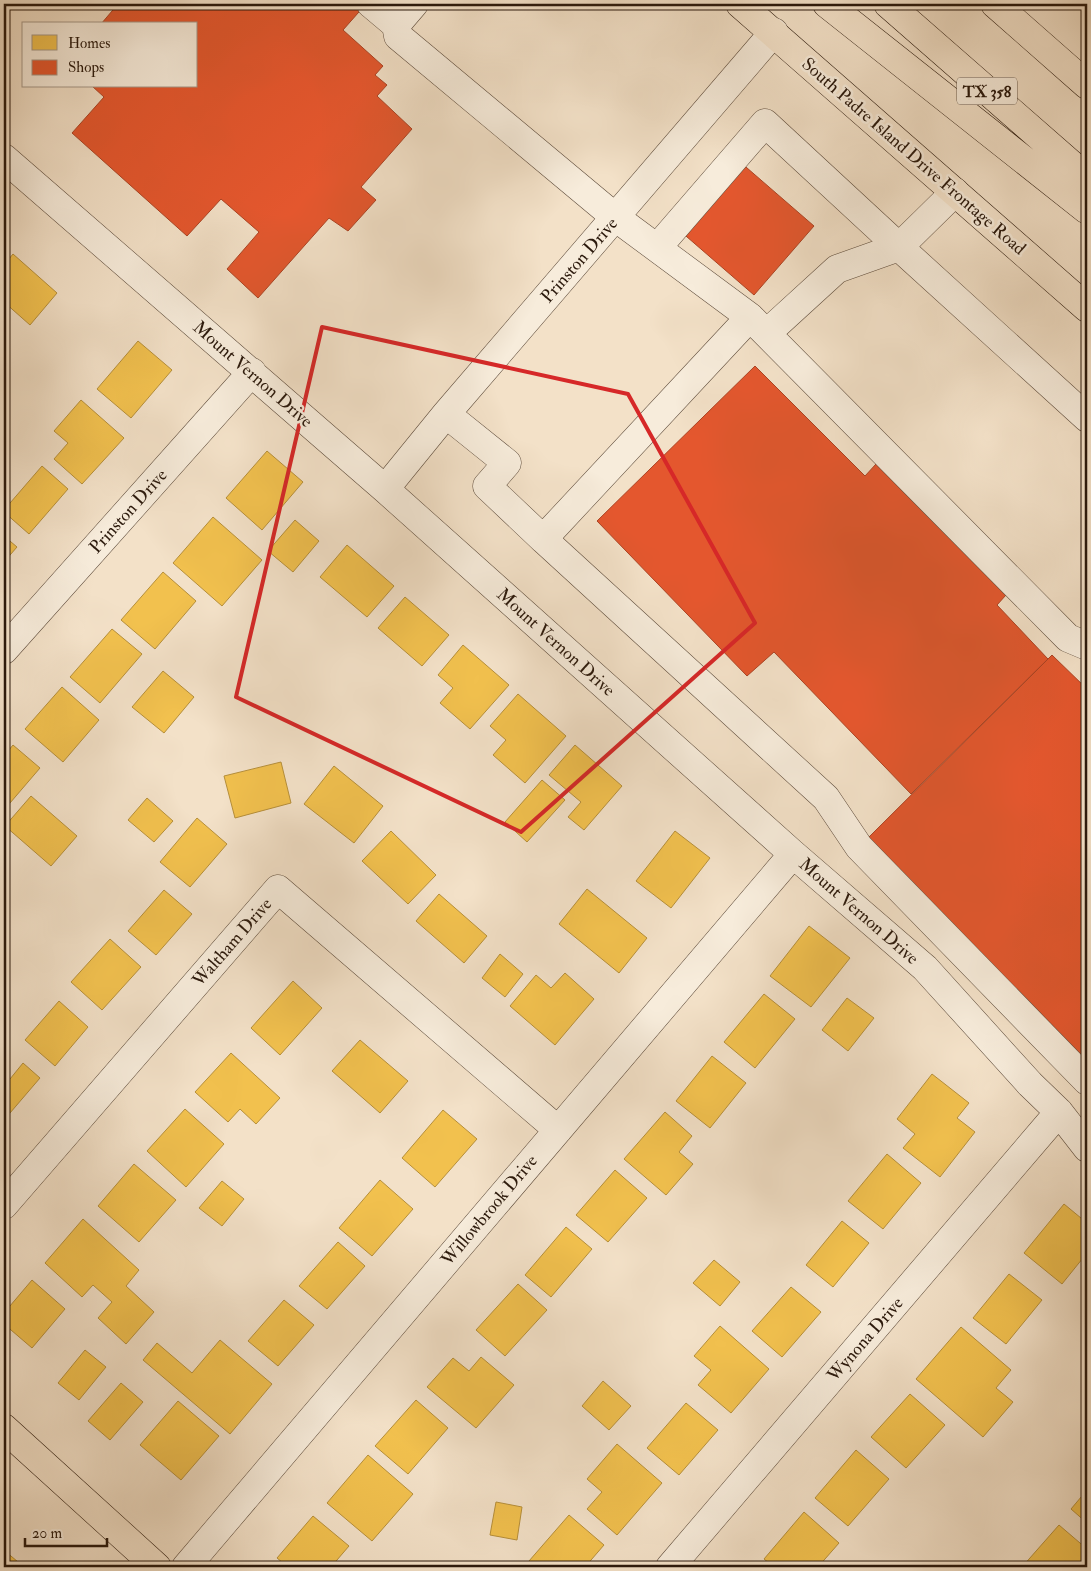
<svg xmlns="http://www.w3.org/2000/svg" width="1091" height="1571" font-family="'IM FELL Double Pica',serif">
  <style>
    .homes { fill: #f2c14e; stroke: #b68f3a }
    .shops { fill: #e4572e; stroke: #ac4424 }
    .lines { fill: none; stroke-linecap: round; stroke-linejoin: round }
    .minor-casing { stroke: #5d4b3b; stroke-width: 29 }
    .major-casing { stroke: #2b190c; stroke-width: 29 }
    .highway-casing { stroke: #2b190c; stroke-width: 29 }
    .minor { stroke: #f7ecdb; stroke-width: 28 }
    .major { stroke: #f3e1c8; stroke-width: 28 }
    .highway { stroke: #f3e1c8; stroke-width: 28 }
    .marked { fill: none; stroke: #d62828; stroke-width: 4; stroke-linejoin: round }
    .labels { text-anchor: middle; stroke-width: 5; stroke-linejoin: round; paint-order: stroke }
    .shield { fill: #f7ecdb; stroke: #68584a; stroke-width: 1 }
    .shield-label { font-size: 16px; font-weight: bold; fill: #2b190c }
    .street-label { font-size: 18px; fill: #2b190c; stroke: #f7ecdb }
  </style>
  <rect width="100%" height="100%" fill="#f3e1c8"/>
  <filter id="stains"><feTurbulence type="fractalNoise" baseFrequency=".004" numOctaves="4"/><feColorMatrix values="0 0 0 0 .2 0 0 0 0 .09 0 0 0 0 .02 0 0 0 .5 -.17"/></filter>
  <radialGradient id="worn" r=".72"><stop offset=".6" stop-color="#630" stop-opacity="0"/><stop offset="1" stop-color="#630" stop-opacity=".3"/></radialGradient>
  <path class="homes" d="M13 254 57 293 30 325 4 302V265Z
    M138 341 172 370 131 418 97 389Z
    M81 400 124 438 82 484 54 459 68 443 54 431Z
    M267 451 303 482 262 530 226 498Z
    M42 466 68 489 29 534 4 512V510Z
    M213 517 262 560 222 606 173 563Z
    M295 520 319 541 293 572 268 551Z
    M4 536 17 547 4 562Z
    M347 545 394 586 367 617 320 577Z
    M163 572 196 601 155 649 121 620Z
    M405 597 449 635 422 666 378 628Z
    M112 629 142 654 100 703 70 677Z
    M463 645 509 685 470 729 440 703 453 688 438 675Z
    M163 671 194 697 164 733 132 707Z
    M62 687 99 720 63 762 25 729Z
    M518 694 566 736 525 783 493 755 506 740 490 726Z
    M13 745 40 768 4 810V756Z
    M575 745 622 786 584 830 568 817 581 802 549 775Z
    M281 762 291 803 235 818 224 776Z
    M334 766 383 806 354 843 304 804Z
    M542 780 565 800 527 842 505 822Z
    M31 796 77 836 51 866 5 826Z
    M147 798 173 821 154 842 128 820Z
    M197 818 227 844 190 887 160 862Z
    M391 831 436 875 408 904 362 861Z
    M675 831 710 858 671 908 636 881Z
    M587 889 647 938 619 973 559 924Z
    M164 890 192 914 156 955 128 931Z
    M439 894 487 936 464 963 416 921Z
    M809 926 850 958 811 1007 770 976Z
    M110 939 141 967 102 1010 71 982Z
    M500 954 523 974 505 997 482 978Z
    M565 973 594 999 555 1045 510 1006 536 975 551 988Z
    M293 981 322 1008 280 1055 251 1028Z
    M764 994 795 1019 755 1068 724 1042Z
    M847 998 874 1018 848 1051 822 1030Z
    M59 1001 88 1027 55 1066 25 1040Z
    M360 1040 408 1081 380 1113 332 1071Z
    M231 1053 280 1098 256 1124 240 1109 228 1122 195 1092Z
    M712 1056 746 1083 710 1128 676 1101Z
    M23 1063 40 1078 4 1120V1074L10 1079Z
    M932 1074 969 1103 957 1118 975 1132 940 1177 903 1148 915 1134 897 1119Z
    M185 1109 224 1144 186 1187 147 1151Z
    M443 1110 477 1139 435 1187 402 1158Z
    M665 1112 692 1136 679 1152 693 1164 666 1195 624 1159Z
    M887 1154 921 1183 883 1229 848 1201Z
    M134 1164 176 1200 139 1242 98 1206Z
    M615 1170 647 1198 608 1242 576 1215Z
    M380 1180 413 1209 372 1256 339 1228Z
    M222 1181 244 1199 222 1226 199 1208Z
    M1064 1204 1087 1223V1253L1062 1284 1024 1253Z
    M83 1219 139 1270 126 1286 154 1312 126 1344 98 1318 112 1302 93 1285 82 1297 45 1263Z
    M842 1221 869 1243 833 1287 806 1265Z
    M566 1227 592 1249 551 1297 525 1275Z
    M338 1242 365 1266 327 1309 299 1286Z
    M714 1260 740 1282 720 1306 693 1283Z
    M1009 1274 1042 1300 1006 1344 973 1318Z
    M32 1280 65 1309 32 1348 4 1324V1313Z
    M518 1284 547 1310 505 1356 476 1330Z
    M791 1287 821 1312 782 1357 752 1331Z
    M284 1300 314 1325 278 1366 248 1341Z
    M720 1326 769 1369 731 1413 698 1385 711 1370 694 1356Z
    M961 1327 1011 1370 996 1388 1013 1402 983 1437 916 1379Z
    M220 1340 272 1384 230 1434 143 1360 157 1343 192 1373Z
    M85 1350 106 1367 79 1400 58 1383Z
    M481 1357 514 1385 476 1428 427 1387 453 1358 469 1371Z
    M603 1381 631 1406 609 1430 582 1406Z
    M121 1383 143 1402 110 1440 88 1421Z
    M910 1394 945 1425 906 1468 871 1437Z
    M416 1400 448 1428 408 1474 375 1446Z
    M178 1401 219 1436 181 1480 140 1445Z
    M686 1403 718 1430 679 1475 647 1448Z
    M617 1444 662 1483 617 1535 587 1509 602 1492 587 1479Z
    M856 1450 889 1479 848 1526 815 1498Z
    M368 1455 413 1494 372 1541 327 1503Z
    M1087 1490V1523L1071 1509Z
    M496 1502 522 1507 517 1540 490 1535Z
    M804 1512 839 1543 818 1567H774L764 1559Z
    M569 1515 604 1545 585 1567H536L529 1561Z
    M313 1516 349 1546 331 1567H288L277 1558Z
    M1059 1525 1087 1549V1556L1078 1567H1022Z
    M5 1551 24 1567H4Z"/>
  <path class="shops" d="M118 4H366L343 30 383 66 375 75 387 85 377 96 412 129 361 187 376 200 348 231 329 218 258 298 227 269 259 232 221 199 187 236 72 133 104 97 92 86H196V24H101Z
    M739 161 814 226 754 295 679 230Z
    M755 366 865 476 876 464 1006 595 997 605 1048 659 911 794 774 652 747 676 597 521Z
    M1052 655 1087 689V1063L868 838Z"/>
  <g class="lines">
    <g class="minor-casing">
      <path id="minor" d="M371 4 396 25
        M414 4 396 25 398 36 615 217 750 317 1068 638 1087 646
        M4 158 385 489 793 854 925 968 1030 1084 1059 1112 1087 1148
        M657 248 765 123 899 247 1087 418
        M767 333 837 269 899 247 955 192
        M446 414 507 463 487 486 543 539 750 317
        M385 489 446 414 774 32
        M543 539 826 798 859 847 1087 1081
        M4 650 252 372
        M4 1205 278 889 558 1130
        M186 1567 793 854
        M670 1567 1059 1112"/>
    </g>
    <g class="major-casing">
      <path id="major" d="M740 4 1087 308
        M4 1428 157 1567"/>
    </g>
    <g class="highway-casing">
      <path id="highway" d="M827 4 1087 210
        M888 4 1087 178
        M995 4 1087 85"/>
    </g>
    <use href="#minor" class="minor"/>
    <use href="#major" class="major"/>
    <use href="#highway" class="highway"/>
  </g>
  <path class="marked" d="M322 327 628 394 755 623 521 832 236 697Z"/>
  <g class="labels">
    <rect class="shield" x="957" y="77.5" width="60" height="27" rx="4"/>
    <g class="shield-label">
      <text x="987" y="97">TX 358</text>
    </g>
    <g class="street-label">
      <text transform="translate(914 156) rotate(41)" y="6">South Padre Island Drive Frontage Road</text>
      <text transform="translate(579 260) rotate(-49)" y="6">Prinston Drive</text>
      <text transform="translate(253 374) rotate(41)" y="6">Mount Vernon Drive</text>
      <text transform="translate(128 511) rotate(-48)" y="6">Prinston Drive</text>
      <text transform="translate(556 642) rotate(42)" y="6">Mount Vernon Drive</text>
      <text transform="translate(859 911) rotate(41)" y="6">Mount Vernon Drive</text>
      <text transform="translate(232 942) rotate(-49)" y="6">Waltham Drive</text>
      <text transform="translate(489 1210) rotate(-50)" y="6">Willowbrook Drive</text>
      <text transform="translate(865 1339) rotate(-49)" y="6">Wynona Drive</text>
    </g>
  </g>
  <rect width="1091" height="1571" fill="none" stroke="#f3e1c8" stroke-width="20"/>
  <rect x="5" y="5" width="1081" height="1561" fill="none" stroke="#2b190c" stroke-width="2.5"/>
  <rect x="10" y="10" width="1071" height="1551" fill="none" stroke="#2b190c"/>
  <rect x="22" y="22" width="175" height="65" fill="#f7ecdb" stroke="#a59888"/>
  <rect x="32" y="35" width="25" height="15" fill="#f2c14e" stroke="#a59888"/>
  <text x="68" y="48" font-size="15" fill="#2b190c">Homes</text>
  <rect x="32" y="60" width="25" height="15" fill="#e4572e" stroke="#a59888"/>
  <text x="68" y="72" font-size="15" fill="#2b190c">Shops</text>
  <path d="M25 1538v8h82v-8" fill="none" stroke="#2b190c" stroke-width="2.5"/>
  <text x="32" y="1538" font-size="15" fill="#2b190c" stroke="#f7ecdb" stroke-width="4" paint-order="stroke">20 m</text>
  <rect width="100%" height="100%" filter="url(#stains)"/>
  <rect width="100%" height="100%" fill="url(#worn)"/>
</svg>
